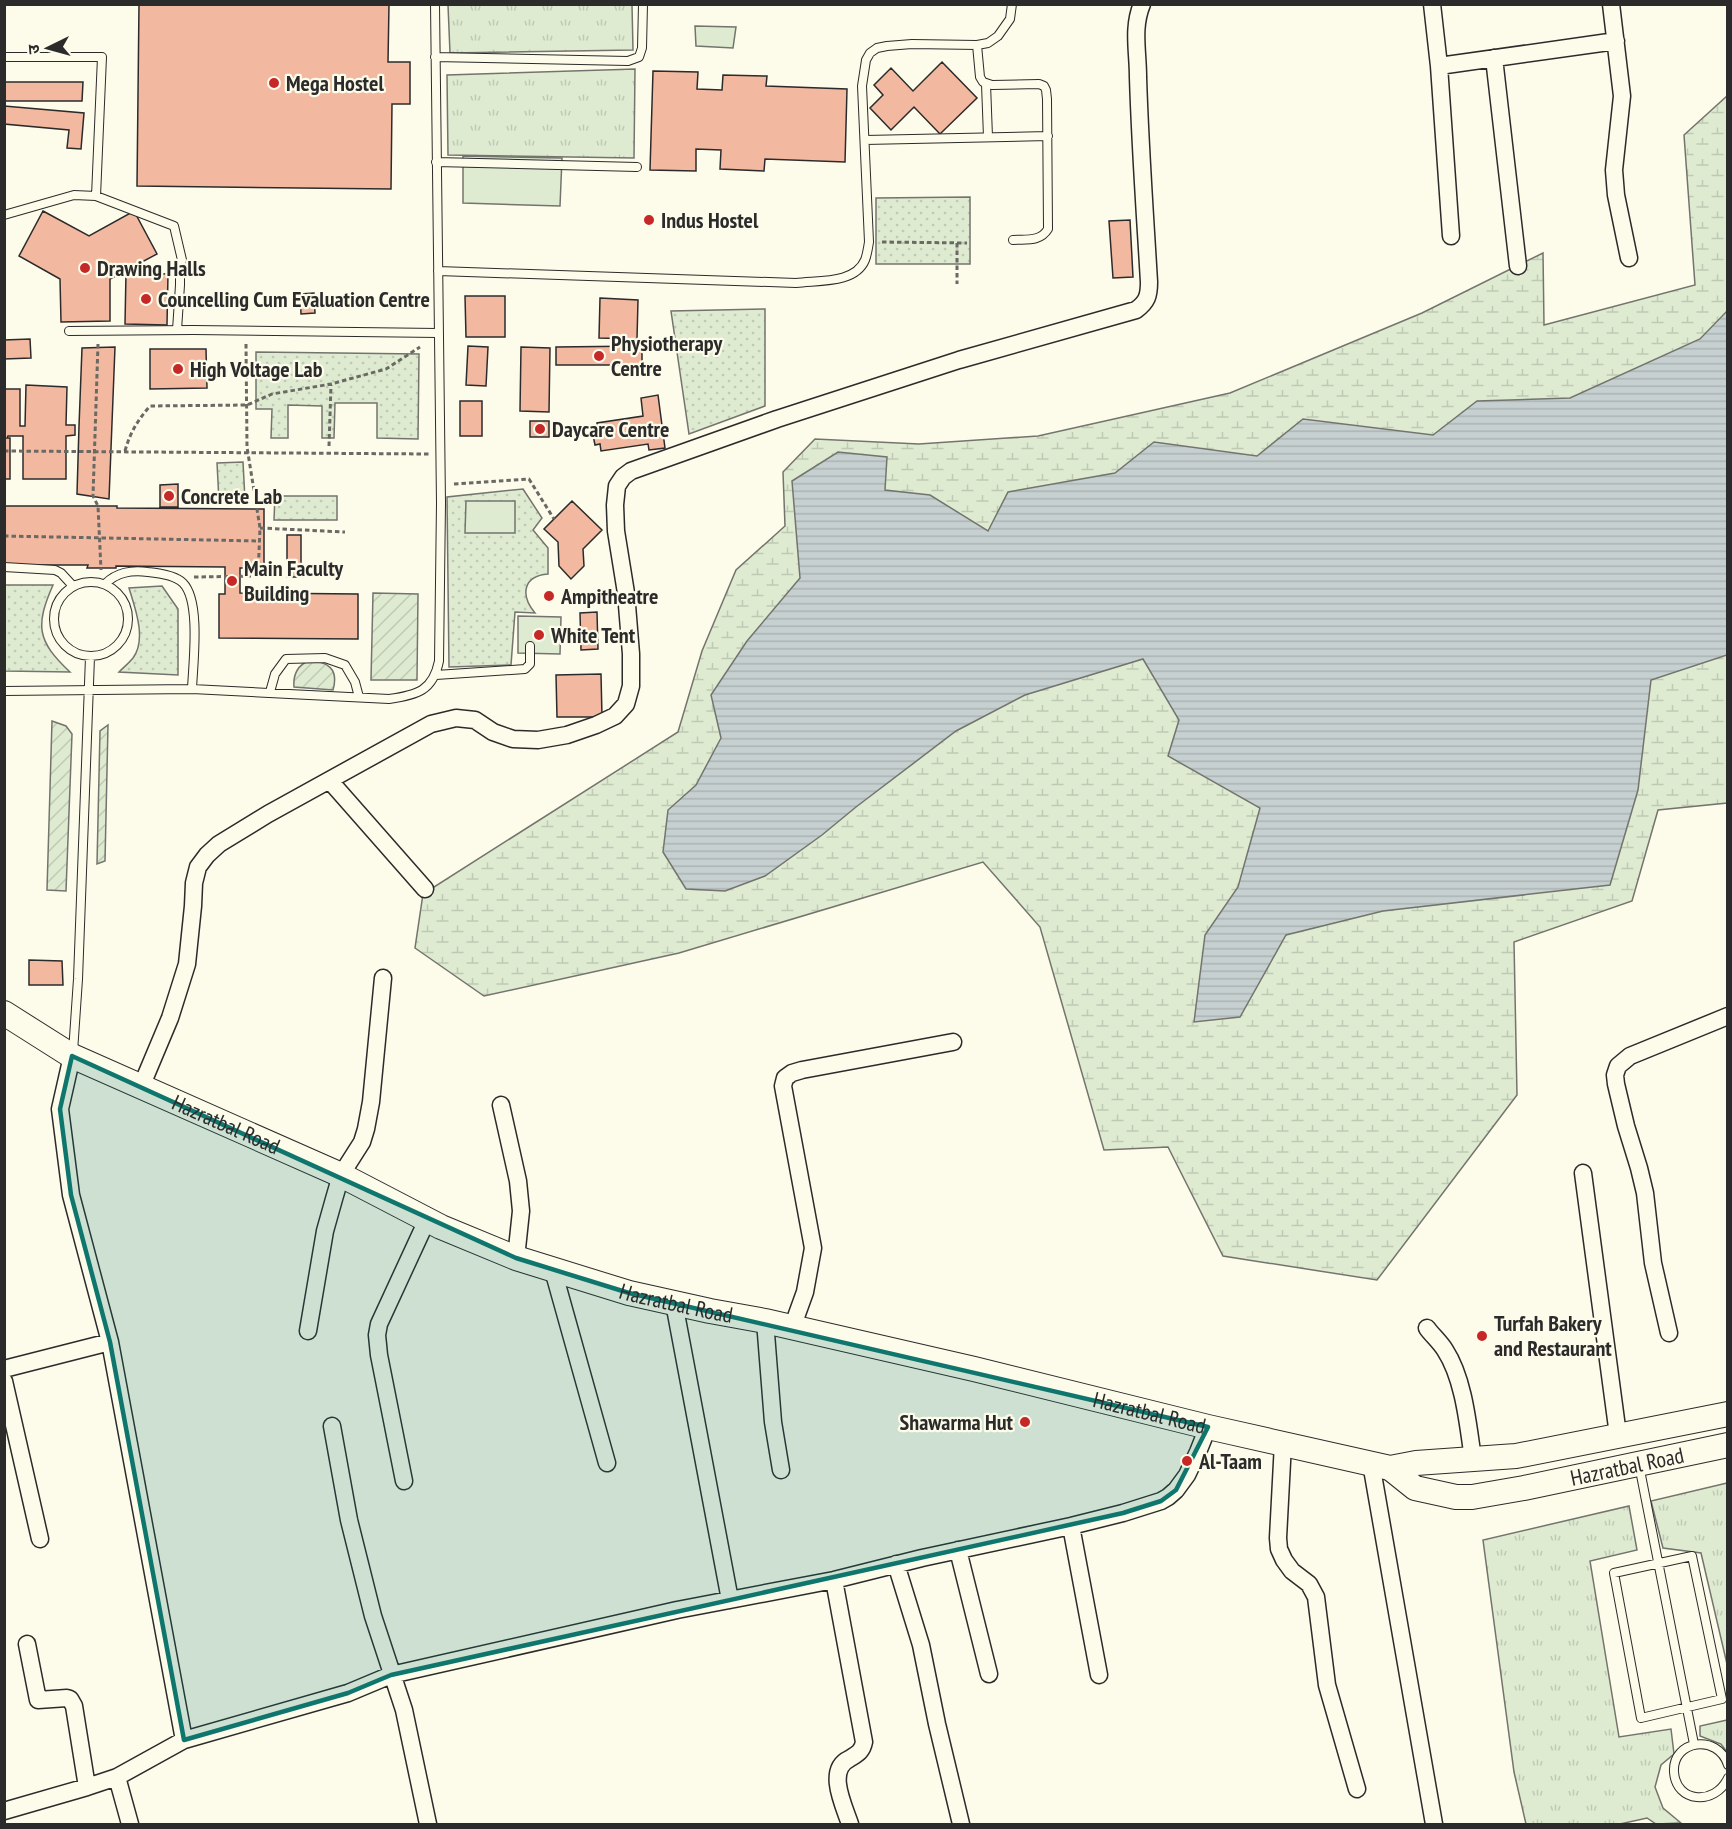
<svg xmlns="http://www.w3.org/2000/svg" width="1732" height="1829" font-family="'PT Sans Narrow','Noto Sans Devanagari',sans-serif">
  <style>
    .grass { fill: url(#grass-dots); stroke: #74746e; stroke-width: 1.5 }
    .wetland { fill: url(#wetland-marsh); stroke: #74746e; stroke-width: 1.5 }
    .park { fill: url(#park-tufts); stroke: #74746e; stroke-width: 1.5 }
    .garden { fill: url(#garden-furrows); stroke: #74746e; stroke-width: 1.5 }
    .pitch { fill: #deebd1; stroke: #74746e; stroke-width: 1.5 }
    .water { fill: url(#water-rules); stroke: #74746e; stroke-width: 1.5 }
    .building { fill: #f2b8a0; stroke: #2b2b2b; stroke-width: 1.5 }
    .lines { fill: none; stroke-linecap: round; stroke-linejoin: round }
    .service-casing { stroke: #2b2b2b; stroke-width: 10 }
    .minor-casing { stroke: #2b2b2b; stroke-width: 19 }
    .secondary-casing { stroke: #2b2b2b; stroke-width: 26 }
    .path { stroke: #6a6964; stroke-width: 3; stroke-dasharray: 4.5 3; stroke-linecap: butt }
    .service { stroke: #fdfbea; stroke-width: 8 }
    .minor { stroke: #fdfbea; stroke-width: 16 }
    .secondary { stroke: #fdfbea; stroke-width: 24 }
    .marked { fill: #0f766e; fill-opacity: 0.2; stroke: #0f766e; stroke-width: 4.5; stroke-linejoin: round }
    .poi-dot { fill: #c62828; stroke: #fdfbea; stroke-width: 2 }
    .labels { text-anchor: middle; stroke-width: 4.5; stroke-linejoin: round; paint-order: stroke }
    .poi-label { font-size: 22px; font-weight: bold; fill: #2b2b2b; stroke: #fdfbea; text-anchor: start }
    .street-label { font-size: 22px; fill: #2b2b2b; stroke: #fdfbea }
  </style>
  <defs>
    <pattern id="grass-dots" width="8" height="8" patternUnits="userSpaceOnUse" patternTransform="scale(1.5)"><rect width="8" height="8" fill="#deebd1"/><path d="M2 2h.1M6 6h.1" fill="none" stroke="#bfcab4" stroke-width="1.8" stroke-linecap="round"/></pattern>
    <pattern id="wetland-marsh" width="20" height="14" patternUnits="userSpaceOnUse" patternTransform="scale(1.5)"><rect width="20" height="14" fill="#deebd1"/><path d="M1 5h8M5 5V1M11 12h8M15 12V8" fill="none" stroke="#bfcab4"/></pattern>
    <pattern id="park-tufts" width="24" height="20" patternUnits="userSpaceOnUse" patternTransform="scale(1.5)"><rect width="24" height="20" fill="#deebd1"/><path d="M3 7l-1-3M5 7V3M7 7l1-3M15 17l-1-3M17 17v-4M19 17l1-3" fill="none" stroke="#bfcab4"/></pattern>
    <pattern id="garden-furrows" width="10" height="10" patternUnits="userSpaceOnUse" patternTransform="scale(1.5)"><rect width="10" height="10" fill="#deebd1"/><path d="M-1 1l2-2M0 10L10 0M9 11l2-2" fill="none" stroke="#bfcab4"/></pattern>
    <pattern id="water-rules" width="6" height="5" patternUnits="userSpaceOnUse" patternTransform="scale(1.5)"><rect width="6" height="5" fill="#c7d0d0"/><path d="M0 2.5h6" fill="none" stroke="#abb3b3"/></pattern>
  </defs>
  <rect width="100%" height="100%" fill="#fdfbea"/>
  <path class="grass" d="M970 197V264H876V198Z
    M765 309V406L689 434 671 311Z
    M256 352 419 354 418 439 377 438V403H335L334 438H322V406L288 405V438H271L272 409H256Z
    M243 462 245 500 219 501 217 463Z
    M523 489 542 518 533 530 548 548V574C523 576 520 595 535 613L515 612 511 665 449 667 447 497Z
    M275 496H337V520H274Z
    M5 585H53C35 626 37 641 70 672L5 671Z
    M162 586 178 609V675L119 672C124 667 129 663 133 658 147 639 135 608 129 588Z"/>
  <path class="wetland" d="M1727 96V803L1658 810 1632 901 1514 942 1517 1095 1377 1280 1223 1256 1168 1147 1104 1150 1040 927 983 862 679 953 484 996 415 948 423 894 678 732 702 651 736 570 785 526 783 472 815 439 919 444 1038 436 1230 393 1422 313 1543 253 1544 325 1695 285 1684 135Z"/>
  <path class="park" d="M448 5H632L633 50 450 53Z
    M635 69 634 158 448 155 447 75Z
    M1727 1483H1728L1727 1664 1701 1553 1663 1548 1651 1501Z
    M1629 1506 1637 1550 1590 1561 1619 1737 1671 1729 1674 1754 1661 1765 1655 1787 1663 1808 1681 1823 1656 1824 1647 1818 1620 1824H1526L1514 1772 1483 1540Z
    M1727 1720H1728L1727 1752 1721 1744 1700 1736V1726Z"/>
  <path class="garden" d="M373 593 418 594 417 680H371Z
    M308 661C328 661 339 669 333 690L294 687C293 675 297 666 308 661Z
    M52 721 66 726 72 734 66 891 47 890Z
    M108 725 105 861 97 864 100 731Z"/>
  <path class="pitch" d="M695 26 736 27 733 48 696 46Z
    M463 156 562 158 560 206 463 203Z
    M466 501H515V533H465Z
    M518 616 561 617 560 654 518 653Z"/>
  <path class="water" d="M1727 311V655L1651 680 1638 790 1610 885 1383 911 1286 935 1240 1017 1194 1022 1205 935 1238 887 1260 808 1168 756 1179 720 1143 659 1025 695 956 731 856 807 822 835 765 876 725 891 686 889 663 852 668 810 696 785 721 738 711 695 747 641 800 578 792 481 838 452 887 457 885 490 930 495 988 531 1008 492 1115 473 1154 442 1257 456 1303 419 1433 435 1477 401 1570 398 1700 339Z"/>
  <path class="building" d="M139 4H389L388 62H410V104H392L391 189 137 186Z
    M942 62 977 98 940 134 914 107 891 130 870 108 883 95 874 85 891 68 913 91Z
    M653 71 698 72 697 89 722 90 723 75 767 76 766 86 847 89 845 162 765 159 764 171 720 169 721 150 696 149V171L650 170Z
    M4 82H83L82 101H4Z
    M4 106 84 113 81 149 67 148 69 130 4 124Z
    M43 211 89 236 134 211 157 254 110 279V321L61 322 60 279 19 256Z
    M1130 220 1133 277 1113 278 1109 221Z
    M126 273 168 274 167 325 125 324Z
    M314 293 315 313 301 314 300 294Z
    M465 296H505V337H466Z
    M600 298 638 300 637 339 599 338Z
    M30 339 31 358 4 359V340Z
    M468 346 488 347 486 386 466 385Z
    M642 346V365H556V347Z
    M115 347 109 499 77 494 79 426 82 348Z
    M521 347 550 348 549 412 520 411Z
    M150 349H206L207 388 150 389Z
    M26 385 67 387 66 425H75V435L66 436V479H23V436H8L7 438H10V479H4V389H20V426H25Z
    M658 395 665 448 649 450 648 444 601 451 600 444 595 445 593 435 598 434 597 423 643 416 641 398Z
    M460 401H482V436H460Z
    M530 421H549V437H530Z
    M178 484V507H160V485Z
    M572 501 602 530 583 549 584 566 571 579 559 566 558 542 544 529Z
    M4 506H117V508L264 509V568H240V593L358 594V639L219 638V594H225V567L116 566V568H87L88 565H4Z
    M287 535H301V577H287Z
    M597 612 598 649 581 650 580 613Z
    M601 674 602 717H557L556 675Z
    M29 960 62 961 63 985H29Z"/>
  <g class="lines">
    <g class="service-casing">
      <path id="service" d="M977 45 980 77 983 82 992 85 1039 84 1044 86 1046 90 1047 99 1048 229C1040 242 1027 239 1013 240
        M4 57H102L96 196 174 226 182 260 180 273V285L177 330
        M435 57 628 61 639 57 642 48 643 4
        M986 84 988 137
        M865 140 1048 136
        M436 162 637 167
        M4 215 74 195 96 196
        M438 271 796 283C818 280 855 284 865 260 867 255 868 248 869 242L862 86 866 60 870 53 877 48 887 46 912 44 977 45 988 43 998 36 1010 19 1012 4
        M69 331 193 330 438 333
        M4 567 55 570 61 573 73 586
        M54 619a37 37 0 1 1 74 0a37 37 0 1 1-74 0Z
        M105 584C117 572 131 570 148 572 159 573 175 575 183 583 201 601 193 664 192 689
        M436 675 525 669 530 664V646
        M4 691 192 689 389 699C417 695 433 691 439 661L441 503 435 4
        M270 692 275 674 286 659 325 658 345 665 355 682 359 697
        M73 1052 78 979 90 657
        M1639 1465 1694 1744
        M1692 1556 1722 1699 1641 1718 1614 1573Z
        M1728 1765C1718 1733 1672 1740 1674 1772 1676 1803 1715 1806 1728 1778"/>
    </g>
    <g class="minor-casing">
      <path id="minor" d="M1432 4 1439 66 1451 236
        M1611 4 1622 96 1614 170 1616 195 1629 258
        M1494 58 1518 266
        M1439 66 1616 41
        M330 781 425 889
        M72 1056 60 1109 71 1195 110 1342 184 1740
        M141 1087 170 1018 187 964 193 906 194 883 198 867 207 855 219 844 268 814 431 724 456 718 475 720 493 732 513 739 538 740 567 735 596 725 615 716 626 704 631 686V654L626 593 616 531 615 505 617 486 623 477 631 471 777 419 959 360 1136 310C1147 302 1149 296 1149 282 1145 214 1140 145 1138 77 1138 51 1132 28 1142 4
        M501 1105 518 1181 521 1211 516 1258
        M1583 1173 1618 1435
        M553 1270 607 1463
        M674 1303 730 1600
        M765 1321 773 1422 781 1470
        M792 1328 805 1292 813 1248 783 1086 785 1078 792 1073 802 1070 953 1042
        M1427 1328C1432 1335 1440 1342 1445 1350 1464 1379 1468 1425 1473 1459
        M308 1331 325 1231 334 1199 341 1175 362 1142 366 1129 371 1102 383 978
        M1669 1333 1653 1263 1645 1193 1639 1168 1626 1126 1616 1084 1615 1075 1618 1066 1630 1056 1728 1016
        M4 1369 110 1342
        M4 1381 40 1539
        M332 1426 349 1520 373 1616 404 1710 428 1824
        M1283 1443 1278 1538 1279 1549 1284 1560 1292 1571 1309 1584 1316 1597 1327 1685 1357 1789
        M1371 1463 1434 1824
        M404 1481 379 1355 377 1335 379 1324 427 1220
        M1071 1526 1099 1675
        M958 1550 989 1674
        M896 1564 921 1645 937 1724 961 1824
        M834 1580 864 1742C862 1752 857 1754 849 1759 826 1770 844 1806 850 1824
        M27 1644 38 1700 67 1698 70 1699 74 1706 87 1787
        M117 1777 130 1824
        M4 1811 87 1787 117 1777 184 1740 348 1693 391 1675 677 1610 834 1580 922 1558 1071 1526 1123 1513 1161 1501 1168 1497 1176 1490 1187 1475 1198 1452 1208 1427"/>
    </g>
    <g class="secondary-casing">
      <g id="secondary">
        <path id="s1" d="M4 1013 72 1056 341 1175 441 1227 516 1258 629 1293 710 1311 765 1321 974 1369 1208 1427 1390 1468 1416 1463 1516 1456 1728 1414"/>
        <path id="s2" d="M1390 1468 1415 1488 1456 1497H1472L1524 1488 1728 1445"/>
      </g>
    </g>
    <path class="path" d="M882 242 967 243
      M957 243V284
      M98 344 93 496 98 506 101 570
      M329 446 331 385
      M4 451 429 454
      M125 451C130 433 137 421 150 406L247 405 272 394 331 384 386 369 420 347
      M454 484 529 479 554 519
      M260 528 345 532
      M4 536 259 541
      M194 577 258 576 260 528 247 447 246 344"/>
    <use href="#service" class="service"/>
    <use href="#minor" class="minor"/>
    <use href="#secondary" class="secondary"/>
  </g>
  <path class="marked" d="M72 1056 516 1258 629 1293 1208 1427 1176 1490 1161 1501 1123 1513 391 1675 348 1693 184 1740 110 1342 71 1195 60 1109Z"/>
  <g class="poi-dot">
    <circle cx="274" cy="83" r="6"/>
    <circle cx="649" cy="220" r="6"/>
    <circle cx="85" cy="268" r="6"/>
    <circle cx="146" cy="299" r="6"/>
    <circle cx="599" cy="356" r="6"/>
    <circle cx="178" cy="369" r="6"/>
    <circle cx="540" cy="429" r="6"/>
    <circle cx="169" cy="496" r="6"/>
    <circle cx="232" cy="581" r="6"/>
    <circle cx="549" cy="596" r="6"/>
    <circle cx="539" cy="635" r="6"/>
    <circle cx="1482" cy="1336" r="6"/>
    <circle cx="1025" cy="1422" r="6"/>
    <circle cx="1187" cy="1461" r="6"/>
  </g>
  <g class="labels">
    <g class="poi-label">
      <text x="286" y="91">Mega Hostel</text>
      <text x="661" y="228">Indus Hostel</text>
      <text x="97" y="276">Drawing Halls</text>
      <text x="158" y="307">Councelling Cum Evaluation Centre</text>
      <text x="611" y="351">Physiotherapy<tspan x="611" dy="25">Centre</tspan></text>
      <text x="190" y="377">High Voltage Lab</text>
      <text x="552" y="437">Daycare Centre</text>
      <text x="181" y="504">Concrete Lab</text>
      <text x="244" y="576">Main Faculty<tspan x="244" dy="25">Building</tspan></text>
      <text x="561" y="604">Ampitheatre</text>
      <text x="551" y="643">White Tent</text>
      <text x="1494" y="1331">Turfah Bakery<tspan x="1494" dy="25">and Restaurant</tspan></text>
      <text x="1013" y="1430" text-anchor="end">Shawarma Hut</text>
      <text x="1199" y="1469">Al-Taam</text>
    </g>
    <g class="street-label">
      <text dy="8" stroke="none"><textPath href="#s1" startOffset="249">Hazratbal Road</textPath></text>
      <text dy="8" stroke="none"><textPath href="#s1" startOffset="735">Hazratbal Road</textPath></text>
      <text dy="8" stroke="none"><textPath href="#s1" startOffset="1221">Hazratbal Road</textPath></text>
      <text dy="8" stroke="none"><textPath href="#s2" startOffset="248">Hazratbal Road</textPath></text>
    </g>
  </g>
  <rect width="1732" height="1829" fill="none" stroke="#2b2b2b" stroke-width="12"/>
  <g transform="translate(48 48) rotate(265)" stroke="#fdfbea" stroke-width="4.5" paint-order="stroke">
  <path d="M0-4.5L10 22L0 15L-10 22Z" fill="#2b2b2b"/>
  <text y="-9" font-size="16" font-weight="bold" text-anchor="middle" fill="#2b2b2b">उ</text>
  </g>
</svg>
